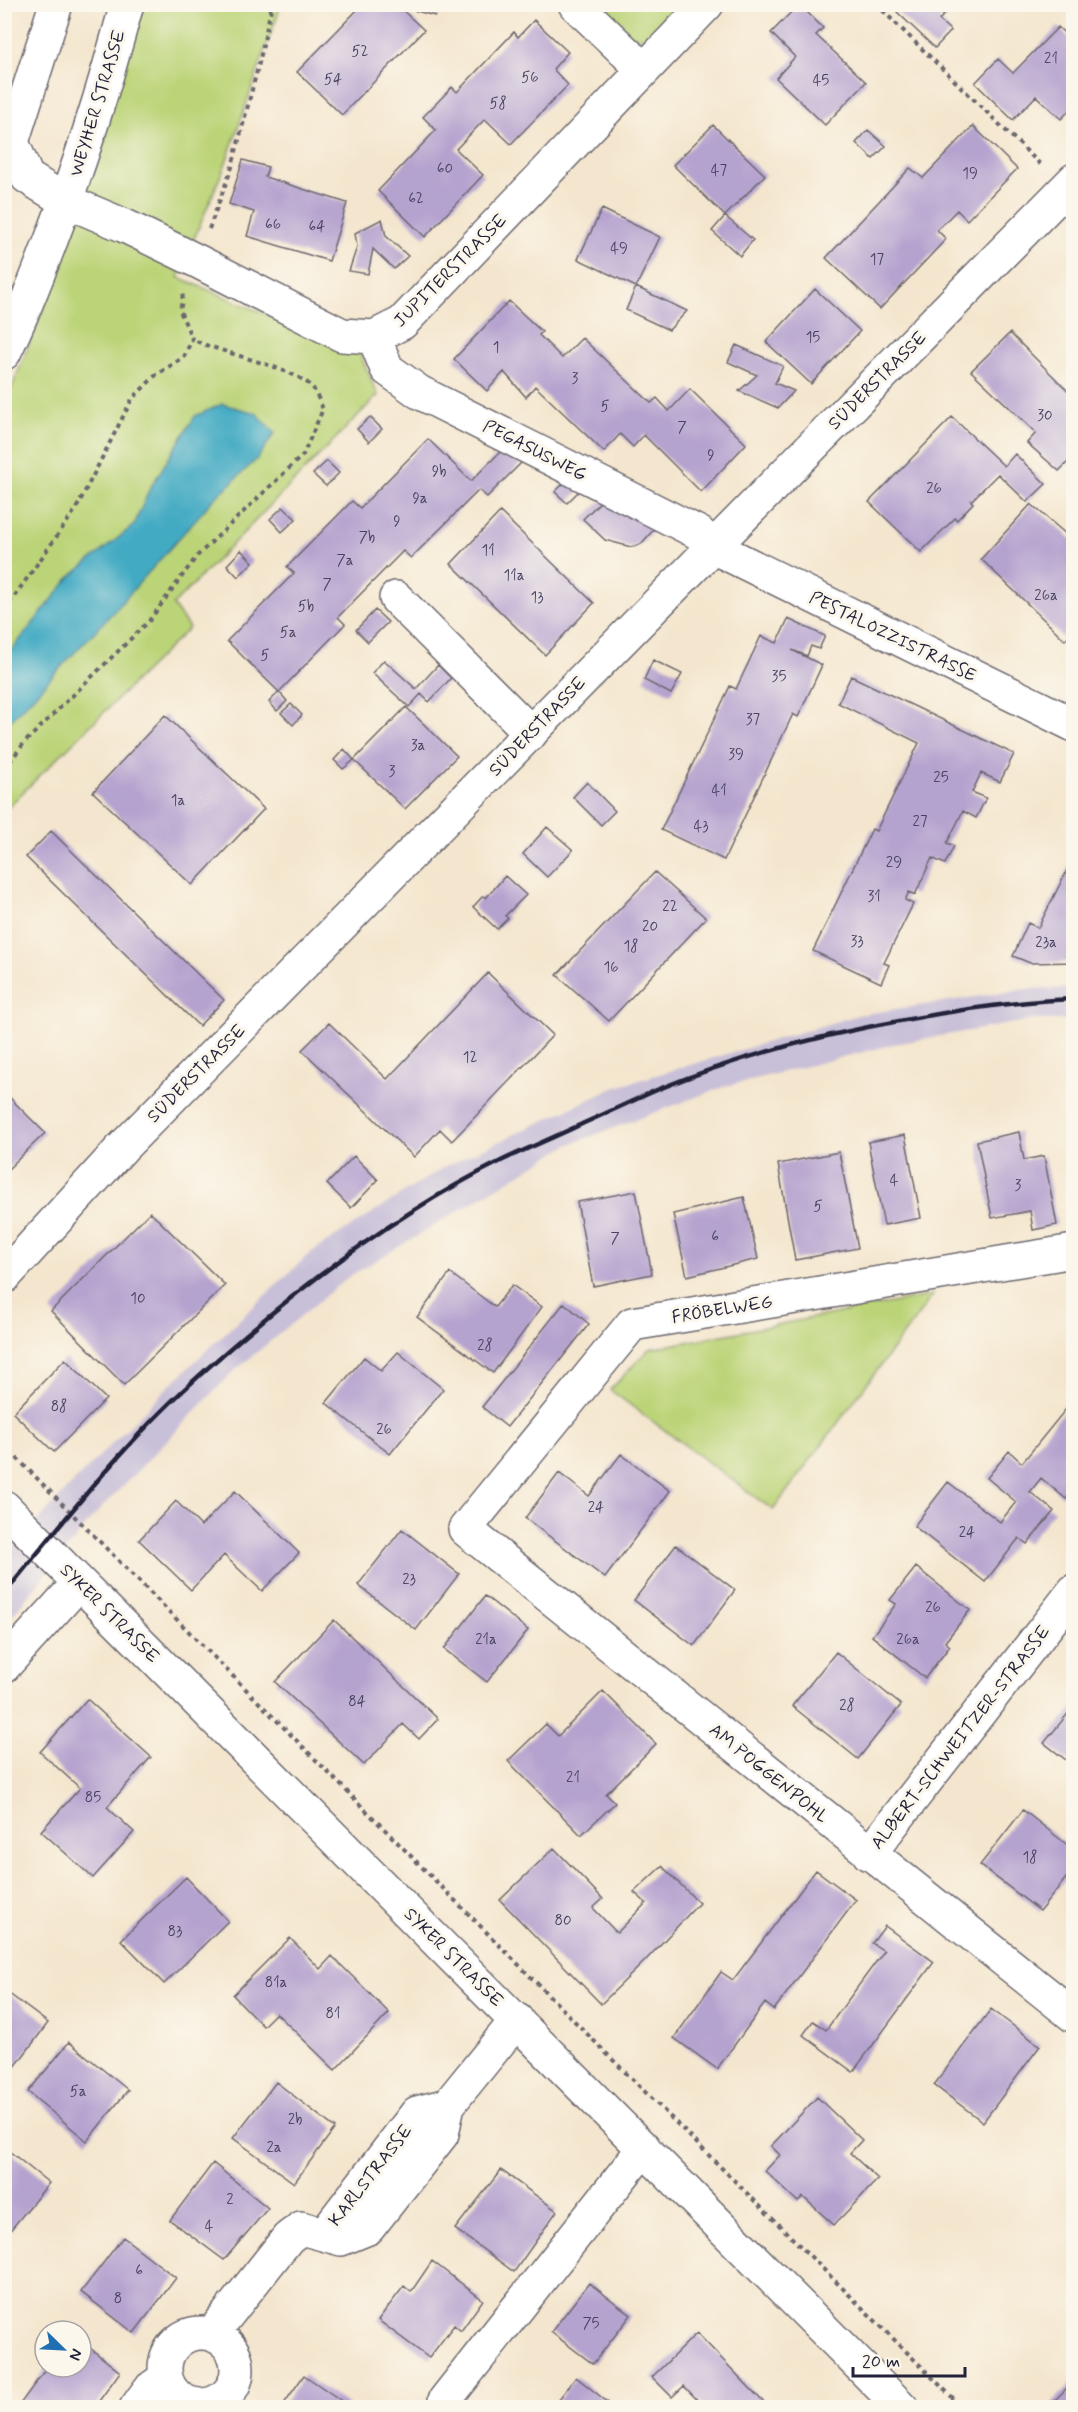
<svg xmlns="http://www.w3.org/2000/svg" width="1078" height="2412" font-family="Mynerve,sans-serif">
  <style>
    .industrial { fill: #c8bfd8 }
    .green { fill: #bcd478; stroke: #6f7b5a; stroke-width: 1.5 }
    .water { fill: #43aac3; stroke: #32667f; stroke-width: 1.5 }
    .building { fill: #b5a3cf }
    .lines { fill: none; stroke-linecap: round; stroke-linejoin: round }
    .minor-casing { stroke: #6c676e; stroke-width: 36 }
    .path { stroke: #6c676e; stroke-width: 4; stroke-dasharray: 4.5 4.5; stroke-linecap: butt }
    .minor { stroke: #fff; stroke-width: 33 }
    .rail { stroke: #22223b; stroke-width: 4.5 }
    .labels { text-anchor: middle; stroke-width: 6; stroke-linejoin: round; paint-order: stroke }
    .number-label { font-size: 15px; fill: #474260 }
    .street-label { font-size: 18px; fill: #22223b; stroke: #fbf7ec }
  </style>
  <rect width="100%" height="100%" fill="#fbf7ec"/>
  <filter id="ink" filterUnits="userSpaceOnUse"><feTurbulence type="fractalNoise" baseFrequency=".0167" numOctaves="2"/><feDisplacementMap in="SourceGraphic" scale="12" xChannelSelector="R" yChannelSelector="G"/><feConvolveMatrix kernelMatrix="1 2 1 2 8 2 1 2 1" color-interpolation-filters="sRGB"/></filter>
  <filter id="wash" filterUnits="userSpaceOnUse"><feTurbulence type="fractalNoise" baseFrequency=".008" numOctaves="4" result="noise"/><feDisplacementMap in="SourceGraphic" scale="24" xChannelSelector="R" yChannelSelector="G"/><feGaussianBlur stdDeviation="1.35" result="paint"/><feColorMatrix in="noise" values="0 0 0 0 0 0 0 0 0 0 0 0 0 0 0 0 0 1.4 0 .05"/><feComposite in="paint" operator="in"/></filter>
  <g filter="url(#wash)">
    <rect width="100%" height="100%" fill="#f4e6ce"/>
    <path class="industrial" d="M1073 988V1020H1032L895 1044 723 1087 568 1145 347 1278 233 1372 92 1518 5 1624 4 1558 65 1491 169 1386 310 1253 444 1167 616 1087 858 1015 1026 989Z"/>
    <path class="green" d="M140 5H281L225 165 178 277 360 354 378 395 173 605 189 628 5 810V405L51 289 97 149Z
      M597 5H690L659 37H633Z
      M933 1295 773 1510 610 1390 649 1349Z"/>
    <path class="water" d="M222 404 256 413 275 433 257 459 212 501 118 607 5 726V658L71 576 134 525 150 488 195 416Z"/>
    <g id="blocks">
      <path class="building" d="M363 4H438L435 16 398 6 424 30 342 115 297 72Z
        M799 4 823 28 816 35 866 82 825 125 776 78 795 57 771 33Z
        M904 4H954L939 20 951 31 935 48 897 12Z
        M534 20 568 52 553 69 568 85 511 144 485 119 456 149 483 175 425 237 378 191 436 130 423 117 452 87 457 92 514 32 518 37Z
        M1058 27 1074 42V106L1061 119 1036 96 1013 120 975 83 998 59 1013 73Z
        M713 125 765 175 725 216 673 165Z
        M973 126 1017 169 967 220 957 210 937 230 946 239 880 309 826 258 910 168 923 178Z
        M868 130 886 146 873 159 856 143Z
        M243 160 268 167 265 177 347 203 329 261 247 236 254 212 229 204Z
        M602 209 660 237 636 287 578 259Z
        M725 216 753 240 740 256 712 231Z
        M382 219 386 236 408 256 394 269 373 249 368 274 349 271 357 247 355 233Z
        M636 287 687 311 669 330 626 310Z
        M815 289 860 331 811 384 766 342Z
        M509 301 542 332 539 335 562 358 582 338 651 403 657 398 669 411 690 389 746 444 701 492 644 435 633 447 620 434 604 452 535 386 526 397 504 372 487 391 454 359Z
        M1010 333 1074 397V456L1059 471 1027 443 1036 433 971 371Z
        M736 345 783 366 775 383 794 391 778 408 739 391 757 375 728 362Z
        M370 417 382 429 369 442 357 429Z
        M952 417 1004 466 1015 454 1046 484 1027 502 998 474 971 501 973 503 957 520 955 518 921 552 869 502Z
        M428 439 471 481 506 446 522 462 487 497 479 490 411 558 403 551 338 617 345 624 279 692 227 641 294 573 287 567 352 501 360 508Z
        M327 461 339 473 326 486 313 474Z
        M567 480 583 487 567 503 555 492Z
        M603 499 656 527 641 544 631 547 605 540 583 519Z
        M1031 504 1074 541V630L1065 640 981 559Z
        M283 507 296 519 282 532 270 519Z
        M500 512 594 603 545 655 451 564Z
        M241 550 253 562 238 577 227 565Z
        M375 610 388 622 368 642 356 630Z
        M788 619 825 636 819 649 811 646 807 656 792 650 822 665 798 717 793 714 724 860 661 830 730 686 736 689 761 636 777 643Z
        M384 660 416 689 438 665 451 678 429 702 421 694 409 707 372 673Z
        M653 660 682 674 671 694 644 680Z
        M851 676 1014 754 1000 782 981 773 972 792 986 798 976 818 963 811 947 843 954 846 945 864 932 858 915 895 909 892 905 900 913 904 884 963 889 965 881 983 813 951 872 829 876 831 919 743 838 703Z
        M279 692 287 701 277 711 269 702Z
        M291 704 302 715 293 725 281 713Z
        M406 707 457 756 405 809 354 760Z
        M165 715 264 809 192 885 93 792Z
        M344 749 354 760 343 769 334 760Z
        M587 782 615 811 601 825 573 797Z
        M547 827 573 850 547 877 523 854Z
        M51 831 224 1000 199 1026 26 857Z
        M1074 856V962L1030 963 1013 956 1028 923 1038 928Z
        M655 872 706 918 609 1021 557 975Z
        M505 876 526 895 505 916 508 918 497 929 473 907 483 896 486 898Z
        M488 973 553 1035 452 1141 440 1129 414 1157 302 1050 329 1023 387 1079Z
        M4 1092 45 1133 4 1173Z
        M1019 1132 1024 1160 1044 1156 1057 1225 1033 1230 1030 1211 992 1218 977 1141Z
        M905 1135 921 1218 884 1225 868 1142Z
        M839 1152 858 1248 795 1260 778 1164Z
        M354 1156 378 1180 351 1208 327 1184Z
        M636 1191 652 1274 593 1286 577 1202Z
        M744 1197 758 1259 687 1276 673 1214Z
        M150 1212 225 1285 124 1385 51 1311Z
        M450 1273 495 1307 512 1285 542 1307 493 1373 417 1317Z
        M564 1303 589 1324 507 1427 482 1407Z
        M398 1352 443 1389 390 1454 326 1403 364 1357 381 1371Z
        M65 1359 106 1399 54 1452 13 1413Z
        M1074 1399V1490L1066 1499 1041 1478 1030 1492 1054 1511 1027 1544 1019 1538 985 1582 914 1526 948 1482 1000 1522 1016 1502 987 1478 1009 1451 1022 1463Z
        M621 1454 670 1491 605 1578 525 1518 559 1473 589 1496Z
        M235 1491 299 1553 262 1591 224 1555 191 1590 139 1540 176 1501 201 1526Z
        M402 1529 459 1574 416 1630 358 1585Z
        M676 1545 735 1590 694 1646 634 1600Z
        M916 1567 970 1610 945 1642 950 1646 925 1678 872 1636 896 1604 890 1600Z
        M485 1596 528 1630 487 1682 444 1649Z
        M334 1620 438 1719 419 1739 403 1724 364 1765 275 1682Z
        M836 1652 901 1705 858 1759 792 1706Z
        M603 1691 656 1744 606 1794 615 1803 581 1835 508 1761 546 1724 558 1736Z
        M87 1699 151 1757 107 1807 134 1832 93 1878 41 1831 80 1788 40 1752Z
        M1074 1706V1766L1044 1743Z
        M1023 1810 1074 1850V1868L1040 1911 980 1865Z
        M554 1848 603 1899 593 1908 617 1933 646 1903 634 1892 662 1866 699 1903 645 1961 601 2004 500 1900Z
        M816 1870 856 1900 774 2010 765 2003 717 2069 674 2038 721 1972 733 1980Z
        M186 1877 228 1921 164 1984 121 1940Z
        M885 1926 934 1962 853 2072 803 2035 813 2021 826 2030 884 1951 872 1943Z
        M290 1938 320 1969 332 1956 389 2013 335 2070 276 2013 263 2026 233 1995Z
        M4 1990 48 2023 8 2076 4 2073Z
        M991 2009 1040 2046 983 2122 934 2085Z
        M69 2042 128 2090 87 2141 28 2092Z
        M276 2082 335 2128 294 2183 233 2138Z
        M817 2097 862 2140 850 2153 878 2179 834 2225 803 2197 798 2202 765 2171 780 2155 771 2146Z
        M4 2147 49 2183 4 2238Z
        M213 2163 268 2208 224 2260 170 2220Z
        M501 2170 557 2211 514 2272 455 2229Z
        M123 2237 176 2278 134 2333 81 2292Z
        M432 2261 483 2300 461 2331 454 2325 429 2358 378 2320 404 2286 411 2292Z
        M589 2283 631 2315 593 2364 551 2332Z
        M697 2333 769 2408H705L684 2386 672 2397 652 2377Z
        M81 2341 120 2372 94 2408H25L20 2404 47 2367H81Z
        M304 2375 339 2399 351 2408H281Z
        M576 2377 615 2408H552Z
        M1074 2381V2408H1047Z"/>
    </g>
  </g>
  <g filter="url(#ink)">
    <use href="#blocks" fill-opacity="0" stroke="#6c676e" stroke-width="1.5"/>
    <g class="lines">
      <g class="minor-casing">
        <path id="minor" d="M56 4 12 142 27 177 66 201 125 226 197 261 342 335 374 337 402 323 707 4
          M575 4 644 70
          M374 337 387 369 419 392 699 533 713 547 1074 725
          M4 353C22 317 36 280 50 243 80 165 105 85 127 4
          M396 598 531 733
          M1074 1251 632 1324 465 1529 1074 2016
          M4 1277 122 1148 1074 180
          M4 1507 902 2408
          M4 1666 79 1583
          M869 1854 1074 1591
          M325 2233 417 2113 448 2105
          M165 2369a36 36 0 1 1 72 0a36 36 0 1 1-72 0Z
          M212 2334 288 2238 301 2228 341 2239 368 2228 442 2134 448 2105 517 2020
          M445 2400 644 2148
          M136 2408 149 2390 165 2378"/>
      </g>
      <path class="path" d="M876 4 1041 165
        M209 229 232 167 260 59 272 4
        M4 611 76 509 132 399 156 375 184 357 192 339 180 311 183 294
        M4 769 25 742 149 621 197 556 303 455 323 409C320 403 317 394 313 388 297 368 219 353 192 339
        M4 1445 612 2059 963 2408"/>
      <use href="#minor" class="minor"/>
      <path class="rail" d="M4 1594C63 1522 121 1447 189 1385 284 1298 388 1217 503 1160 530 1147 557 1136 584 1123 609 1112 634 1100 659 1089 739 1056 825 1034 910 1019 964 1009 1019 1001 1074 999"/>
    </g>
  </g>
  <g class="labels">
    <g class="number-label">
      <text x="360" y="56">52</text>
      <text x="1051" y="63">21</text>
      <text x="530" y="82">56</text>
      <text x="333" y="84">54</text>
      <text x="821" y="85">45</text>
      <text x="498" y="108">58</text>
      <text x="445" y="173">60</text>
      <text x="719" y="175">47</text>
      <text x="970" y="178">19</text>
      <text x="416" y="203">62</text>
      <text x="273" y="229">66</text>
      <text x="317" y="231">64</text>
      <text x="619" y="253">49</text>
      <text x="877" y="264">17</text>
      <text x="813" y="342">15</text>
      <text x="496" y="352">1</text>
      <text x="575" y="383">3</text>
      <text x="605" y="411">5</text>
      <text x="1045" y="420">30</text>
      <text x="682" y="432">7</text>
      <text x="711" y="460">9</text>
      <text x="439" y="476">9b</text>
      <text x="934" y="493">26</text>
      <text x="420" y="503">9a</text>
      <text x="397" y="526">9</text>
      <text x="367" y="542">7b</text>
      <text x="488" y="555">11</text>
      <text x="345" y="565">7a</text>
      <text x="514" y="580">11a</text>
      <text x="327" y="589">7</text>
      <text x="1046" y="600">26a</text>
      <text x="537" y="602">13</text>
      <text x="306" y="611">5b</text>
      <text x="288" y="637">5a</text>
      <text x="265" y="660">5</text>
      <text x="779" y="681">35</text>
      <text x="753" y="724">37</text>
      <text x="418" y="750">3a</text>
      <text x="736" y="759">39</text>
      <text x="392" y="776">3</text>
      <text x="941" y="782">25</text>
      <text x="719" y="795">41</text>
      <text x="178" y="805">1a</text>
      <text x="920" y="826">27</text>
      <text x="701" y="831">43</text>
      <text x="894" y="867">29</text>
      <text x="874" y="901">31</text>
      <text x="670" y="911">22</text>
      <text x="650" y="931">20</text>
      <text x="857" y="946">33</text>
      <text x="1046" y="947">23a</text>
      <text x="631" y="951">18</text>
      <text x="611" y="972">16</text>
      <text x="470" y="1062">12</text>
      <text x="894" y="1185">4</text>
      <text x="1018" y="1190">3</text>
      <text x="818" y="1211">5</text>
      <text x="715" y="1241">6</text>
      <text x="615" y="1243">7</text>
      <text x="138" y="1303">10</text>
      <text x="485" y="1350">28</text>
      <text x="59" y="1411">88</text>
      <text x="384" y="1434">26</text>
      <text x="596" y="1512">24</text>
      <text x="967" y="1537">24</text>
      <text x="409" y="1584">23</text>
      <text x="933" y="1612">26</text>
      <text x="486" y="1644">21a</text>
      <text x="908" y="1644">26a</text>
      <text x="357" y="1706">84</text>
      <text x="847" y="1710">28</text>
      <text x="573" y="1782">21</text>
      <text x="93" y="1802">85</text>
      <text x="1030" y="1862">18</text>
      <text x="563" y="1925">80</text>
      <text x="175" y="1936">83</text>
      <text x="276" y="1987">81a</text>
      <text x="333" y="2018">81</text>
      <text x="78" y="2096">5a</text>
      <text x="295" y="2124">2b</text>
      <text x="274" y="2152">2a</text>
      <text x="230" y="2204">2</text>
      <text x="209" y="2231">4</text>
      <text x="139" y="2275">6</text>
      <text x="118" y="2303">8</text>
      <text x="591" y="2328">75</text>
    </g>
    <g class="street-label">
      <text transform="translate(97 103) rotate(-73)" y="6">WEYHER STRASSE</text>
      <text transform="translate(450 270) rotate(-45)" y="6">JUPITERSTRASSE</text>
      <text transform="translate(877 380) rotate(-45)" y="6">SÜDERSTRASSE</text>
      <text transform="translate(535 450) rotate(27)" y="6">PEGASUSWEG</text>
      <text transform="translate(893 636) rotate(26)" y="6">PESTALOZZISTRASSE</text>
      <text transform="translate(537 726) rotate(-46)" y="6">SÜDERSTRASSE</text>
      <text transform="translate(196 1073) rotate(-45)" y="6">SÜDERSTRASSE</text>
      <text transform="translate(722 1309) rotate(-9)" y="6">FRÖBELWEG</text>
      <text transform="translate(110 1613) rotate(45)" y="6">SYKER STRASSE</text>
      <text transform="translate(960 1737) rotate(-52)" y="6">ALBERT-SCHWEITZER-STRASSE</text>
      <text transform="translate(769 1773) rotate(39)" y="6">AM POGGENPOHL</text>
      <text transform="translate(454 1957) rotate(45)" y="6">SYKER STRASSE</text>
      <text transform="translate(370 2175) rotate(-52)" y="6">KARLSTRASSE</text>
    </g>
  </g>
  <rect width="1078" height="2412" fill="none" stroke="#fbf7ec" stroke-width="24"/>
  <g transform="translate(63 2349) rotate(114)"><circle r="28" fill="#fbf7ec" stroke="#a4a2a5" stroke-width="1.5"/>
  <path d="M0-4.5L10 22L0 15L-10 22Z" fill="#1f6fb2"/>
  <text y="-9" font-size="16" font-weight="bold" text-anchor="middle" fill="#22223b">N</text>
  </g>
  <path d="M853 2367v9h112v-9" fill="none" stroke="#22223b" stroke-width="3"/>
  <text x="862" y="2367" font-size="18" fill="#22223b" stroke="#fbf7ec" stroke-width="4.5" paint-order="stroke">20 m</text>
</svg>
